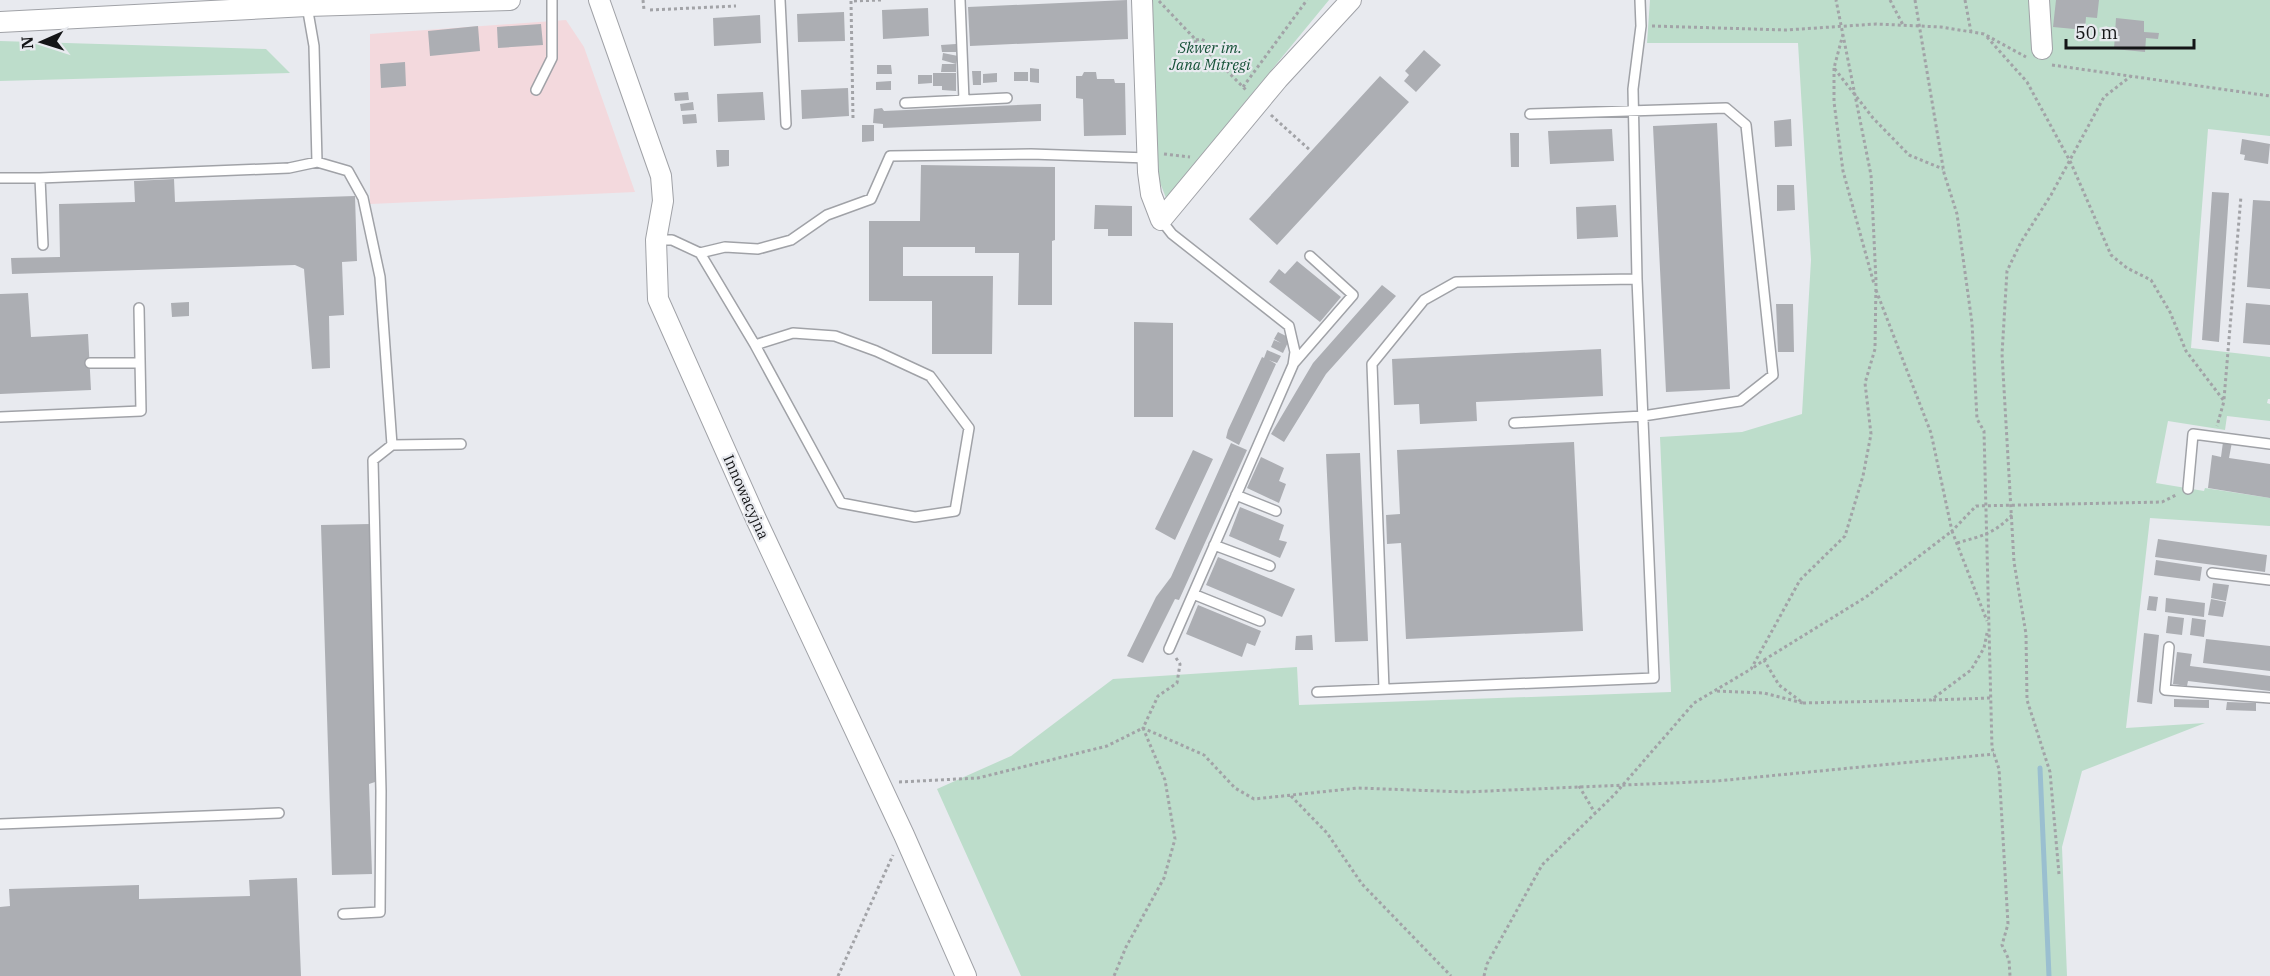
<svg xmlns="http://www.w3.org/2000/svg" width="2270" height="976" font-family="'IBM Plex Serif',serif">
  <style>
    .commercial { fill: #f3d9dd }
    .green { fill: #bdddcb }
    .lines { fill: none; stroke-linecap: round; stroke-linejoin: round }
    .stream { stroke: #9abfd0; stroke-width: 5 }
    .building { fill: #acaeb3 }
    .lane-casing { stroke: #a0a2a7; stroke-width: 12 }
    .street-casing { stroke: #a0a2a7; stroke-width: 22 }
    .path { stroke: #a2a3a7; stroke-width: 3; stroke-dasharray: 3 3; stroke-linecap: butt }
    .lane { stroke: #fff; stroke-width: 9 }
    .street { stroke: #fff; stroke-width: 20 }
    .labels { text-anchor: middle; stroke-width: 4.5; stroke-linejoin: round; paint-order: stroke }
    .park-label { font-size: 15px; font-style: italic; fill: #155137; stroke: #e8eaef }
    .street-label { font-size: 15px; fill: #141517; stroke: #e8eaef }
  </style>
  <rect width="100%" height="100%" fill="#e8eaef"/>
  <path class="commercial" d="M566 20 584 47 635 192 370 204V34Z"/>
  <path class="green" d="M1150 0H1329L1166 198 1159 180Z
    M1650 0H2270V136L2208 129 2191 348 2270 357V399H2268L2267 403 2270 404V421L2227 416 2225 430 2168 421 2156 483 2204 491 2205 488 2270 498V526L2150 518 2126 728 2205 723 2082 771 2062 847 2067 976H1021L937 789 1011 756 1113 679 1297 667 1299 705 1671 692 1660 437 1742 432 1802 414 1811 260 1798 43H1647Z
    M0 41 266 49 290 73 0 81Z"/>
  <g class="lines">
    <path class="stream" d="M2040 768 2049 976"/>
  </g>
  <path class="building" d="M1127 0 1128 39 970 46 968 7Z
    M2056 0H2099L2097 18 2086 17 2085 30 2053 27Z
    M928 8 929 36 883 39 882 10Z
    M844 12 845 41 798 42 797 14Z
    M760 15 761 43 714 46 713 18Z
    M2116 18 2144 21V32L2159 33 2158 39 2146 38 2145 52 2114 49Z
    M541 24 543 45 498 48 497 27Z
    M478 26 480 51 430 56 428 31Z
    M956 44V52H942L941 45Z
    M1424 50 1441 65 1416 92 1404 81 1409 75 1405 71Z
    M943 53 958 56 956 64 942 60Z
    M405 62 406 86 381 88 380 64Z
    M942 64H956V72H941Z
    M877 65H891L892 74H877Z
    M1030 68 1039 69V83L1030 82Z
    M972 71H981V85H973Z
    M1014 72H1028V81H1014Z
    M1084 72H1096L1097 79H1114L1115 83H1125L1126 135 1084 136 1083 99 1076 98V76H1082Z
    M933 73H956V91L942 90V86H933Z
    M997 73V82L983 83V74Z
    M918 75H932V83L918 84Z
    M1380 76 1409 102 1277 245 1249 219Z
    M891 81V90H876V82Z
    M848 88 849 116 802 119 801 90Z
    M688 92 689 100 675 101 674 93Z
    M763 92 765 120 718 122 717 94Z
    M693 102 694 110 681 111 680 104Z
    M1041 104V121L883 128V124L873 123 874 109 882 108 884 111Z
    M696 114 697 123 683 124 682 115Z
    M1791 119 1792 146 1775 147 1774 121Z
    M1717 123 1730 389 1666 392 1653 126Z
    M862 125H874V141L862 142Z
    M1612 129 1614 161 1550 164 1548 131Z
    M1510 133H1519V167H1511Z
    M2242 139 2270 144 2268 164 2244 160 2245 155 2240 154Z
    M716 150H729V166L717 167Z
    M921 165 1055 167V240L1052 241V305H1018L1019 253H975V247H903V276H993L992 354H932V301H869V221H920Z
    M174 179 175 202 355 196 357 261 342 262 344 315 329 316 330 368 312 369 304 269 295 265 12 274 11 258 60 257 59 204 135 202 134 181Z
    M1777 185H1794L1795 210 1777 211Z
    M2212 192 2229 193 2219 342 2202 340Z
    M2253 200 2270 201V289L2247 287Z
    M1095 205 1132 206V236H1108V229H1094Z
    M1616 205 1618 237 1577 239 1576 207Z
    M1297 261 1341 297 1320 322 1269 282 1279 269 1285 274Z
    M1382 285 1396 296 1326 374 1284 442 1271 434 1313 363Z
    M28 293 31 337 88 334 91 390 0 394V294Z
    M189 302V316L172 317 171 303Z
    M2246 303 2270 305V345L2243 343Z
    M1776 304H1793L1794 352H1778Z
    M1134 322 1173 323V417H1134Z
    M1278 332 1290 338 1283 353 1271 347 1274 340 1281 343 1274 339Z
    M1601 349 1603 396 1476 402 1477 421 1420 424 1419 404 1394 405 1392 359Z
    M1267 350 1281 356 1277 363 1269 360 1276 364 1239 445 1226 438 1228 430 1262 357 1264 358Z
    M1574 442 1583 631 1406 639 1401 543 1387 544 1386 515 1400 514 1397 450Z
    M2223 442H2232L2229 458 2270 464V498L2208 488 2212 455 2221 457Z
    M1231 443 1247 450 1179 600 1175 599 1143 663 1127 656 1156 597 1171 577Z
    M1193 450 1213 459 1175 540 1155 529Z
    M1360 453 1368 641 1335 642 1326 454Z
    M1261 457 1284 468 1279 481 1286 484 1279 503 1247 488Z
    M1240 507 1284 525 1279 540 1287 542 1280 558 1229 536Z
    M370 524 378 781 369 784 372 874 332 875 321 525Z
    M2158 539 2267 555 2265 572 2155 557Z
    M1218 557 1295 589 1282 617 1206 585Z
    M2156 560 2202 567 2200 581 2154 575Z
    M2213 583 2229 585 2226 601 2211 598Z
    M2149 596 2158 597 2156 611 2147 610Z
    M2166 598 2205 603 2204 617 2165 612Z
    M2211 599 2226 602 2223 617 2208 615Z
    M1198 605 1261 631 1255 646 1247 643 1242 657 1186 634Z
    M2168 616 2184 618 2182 635 2166 633Z
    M2192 618 2206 620 2204 637 2190 635Z
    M2144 633 2159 635 2152 704 2137 702Z
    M1312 635 1313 650H1295L1296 636Z
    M2206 639 2270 646V671L2203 663Z
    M2177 652 2192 654 2190 666 2270 676V691L2188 681 2187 686 2173 684Z
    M2174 699 2209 700V708L2174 707Z
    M2227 702 2256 703V711L2226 710Z
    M297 878 301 976H0V907L10 906 9 889 139 885V899L250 896 249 880Z"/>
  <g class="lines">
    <g class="lane-casing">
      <path id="lane" d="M780 0 786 124
        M960 0 964 100
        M307 6 314 46 317 162
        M536 90 552 58V0
        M905 103 1007 98
        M0 178H40L289 168 317 162 348 171 363 198 380 277 392 445 461 444
        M40 178 43 245
        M1161 220 1172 234 1289 326 1295 352 1293 365 1169 649
        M656 240H672L700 253 755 345 841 503 915 517 955 511 969 428 930 376 876 351 835 336 793 333 755 345
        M700 253 725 247 758 249 791 240 827 215 871 199 890 156 1031 154 1148 158
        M90 363H140
        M1294 363 1353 295 1310 256
        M0 417 141 411 139 308
        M1514 423 1643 416 1740 401 1773 375 1746 125 1726 108 1530 114
        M2188 489 2193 434 2270 444
        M1236 495 1276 511
        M1214 545 1270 566
        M2212 573 2270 580
        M1193 594 1260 621
        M2169 647 2165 690 2270 698
        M1384 689 1372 364 1424 300 1456 282 1637 279
        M1317 692 1654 678 1637 279 1633 89 1641 26 1640 0
        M0 824 279 813
        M343 914 380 912 381 791 373 460 392 445"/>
    </g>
    <g class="street-casing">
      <path id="street" d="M599 0 661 176 663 201 656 240 658 299 756 519 904 835 966 976
        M1142 0 1148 172 1151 194 1161 220 1278 79 1351 0
        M2039 0 2042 49
        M0 22 307 6 510 0"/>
    </g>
    <path class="path" d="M643 0 644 10
      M1890 0 1903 25
      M1915 0 1944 173 1957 214 1972 323 1977 419 1984 431 1992 748 1999 769 2008 924 2002 945 2009 960 2010 976
      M1965 0 1971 32
      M1159 1 1196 40 1195 45 1202 51 1205 49 1247 91
      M650 10 736 6
      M1652 26 1786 30 1876 24 1941 27 1984 34 2026 57
      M1843 34 1834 68 1873 118 1909 155 1943 169
      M1987 37 2027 82 2071 163 2111 255 2127 268 2151 280 2170 312 2186 351 2224 401 2217 426
      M1196 40 1201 39 1205 41V49
      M2052 65 2270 96
      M1834 68V102L1843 171 1874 284
      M1243 87 1307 0
      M1271 115 1311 151
      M853 118 851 1 881 0
      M1164 154 1190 157
      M1876 290 1931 433 1952 531 1976 506 2162 502 2178 494
      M2224 399 2241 196
      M1957 543C1981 536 1994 534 2012 515
      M1176 658 1180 664 1177 683 1158 696 1143 728 1204 755 1235 788 1254 799 1358 788 1465 792 1717 781 1994 754
      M1764 660 1866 597 1952 531 1987 621
      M1717 691 1764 693 1803 703 1779 685 1764 660 1753 668
      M1933 700 1990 698
      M1803 703 1931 700 1971 670 1984 648 1987 633
      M899 782 978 778 1107 746 1143 728 1165 780 1175 839 1164 878 1126 947 1114 976
      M1579 786 1595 813
      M1291 796 1327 833 1362 884 1451 976
      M2059 874 2050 772 2027 700 2026 634 2014 562 2002 354 2007 271 2021 242 2051 195 2104 97 2131 76
      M838 976 893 855
      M1484 976 1487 964 1542 865 1615 794 1694 703 1751 669 1800 580 1845 536 1863 476 1871 434 1865 383 1875 349 1876 281 1871 175 1836 0"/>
    <use href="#lane" class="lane"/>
    <use href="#street" class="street"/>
  </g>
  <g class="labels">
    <g class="park-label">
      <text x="1210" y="53">Skwer im.<tspan x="1210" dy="17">Jana Mitręgi</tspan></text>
    </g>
    <g class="street-label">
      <text transform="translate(746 497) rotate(66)" y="5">Innowacyjna</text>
    </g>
  </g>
  <g transform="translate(42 42) rotate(267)" stroke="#e8eaef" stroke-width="4.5" paint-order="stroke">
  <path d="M0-4.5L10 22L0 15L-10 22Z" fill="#141517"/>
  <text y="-9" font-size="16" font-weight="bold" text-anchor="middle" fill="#141517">N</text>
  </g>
  <path d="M2066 39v9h128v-9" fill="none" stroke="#141517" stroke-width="3"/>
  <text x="2075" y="39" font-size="18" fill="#141517" stroke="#e8eaef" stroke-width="4.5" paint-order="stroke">50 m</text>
</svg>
